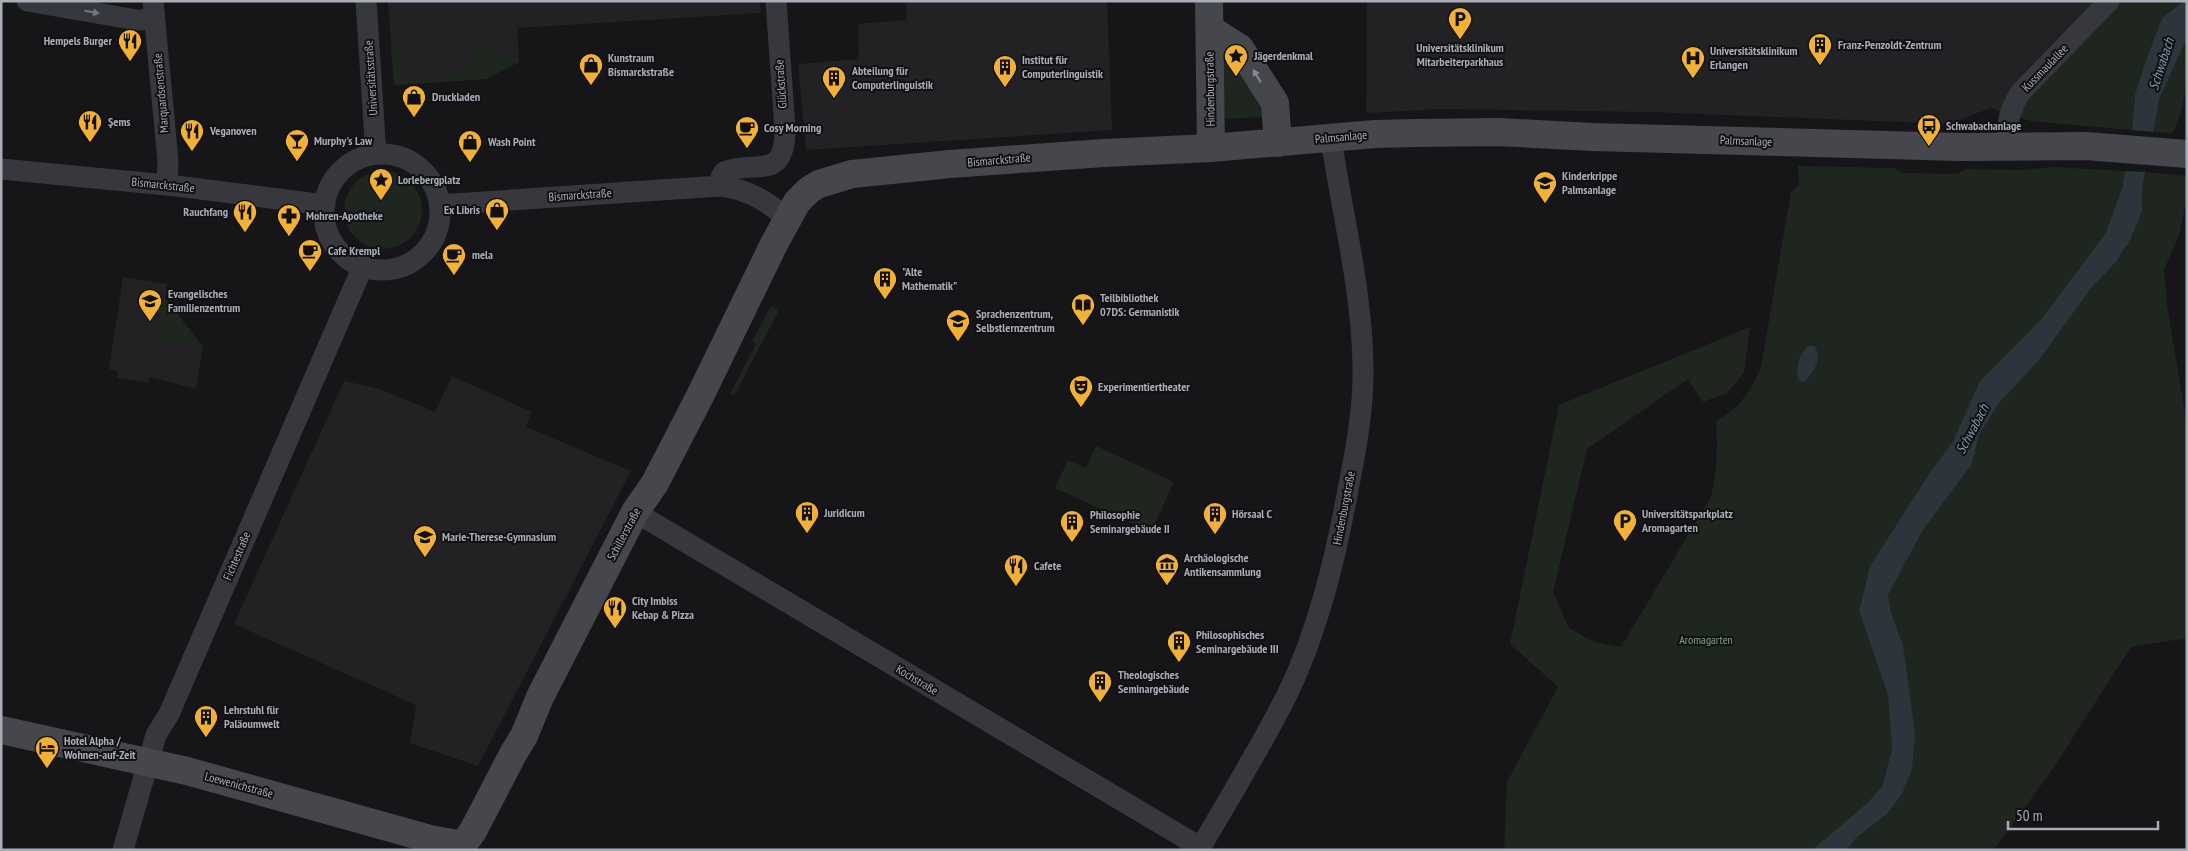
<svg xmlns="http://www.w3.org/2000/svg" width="2188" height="851" font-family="'PT Sans Narrow',sans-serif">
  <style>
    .built { fill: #222225 }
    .green { fill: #1e261f }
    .water { fill: #2c353c }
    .pier { fill: #161618 }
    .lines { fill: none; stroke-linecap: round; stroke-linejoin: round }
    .street { stroke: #37383d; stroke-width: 21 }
    .secondary { stroke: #45474d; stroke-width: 28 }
    .oneway { fill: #757881 }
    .oneway2 { fill: #858993 }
    .labels { text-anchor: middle; stroke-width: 4; stroke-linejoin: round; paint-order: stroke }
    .poi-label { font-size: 12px; font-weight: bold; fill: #a8adb8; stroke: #111113; text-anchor: start }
    .street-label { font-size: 12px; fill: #a8adb8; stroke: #111113 }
    .park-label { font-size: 12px; fill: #7fa381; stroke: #111113 }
    .water-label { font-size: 14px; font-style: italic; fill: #7f9bb3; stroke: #111113 }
  </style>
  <rect width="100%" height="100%" fill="#161618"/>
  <path class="built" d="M388 1H760L761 13 517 28 519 62 486 79 394 85Z
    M906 1H1107L1112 130 806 150 798 64 859 59 858 24 907 20Z
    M1367 1H2093L1990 108 1950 124 1650 112 1442 109 1366 113Z
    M123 277 167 284 165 299 203 347 196 389 150 377 148 383 117 378 118 371 109 369Z
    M452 376 532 412 526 427 631 471 478 766 410 743 416 705 234 624 344 381 380 389 435 412Z"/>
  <path class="green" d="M2093 1H2184L2162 18 2146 60 2135 94 2132 130 2030 121 1990 108Z
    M2187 38C2187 74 2188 100 2173 133L2153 132 2160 97Z
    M491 46V57L518 56 519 62 486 79 394 85 391 49H400L402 78 470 73 469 47Z
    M1231 55 1264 111 1262 117 1226 119C1219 103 1220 75 1225 59Z
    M1798 166 1894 168 1902 173 1957 174 1966 169 2022 170 2052 167 2125 171 2122 189 2105 234 2043 317 1980 381 1953 441 1929 474 1870 566 1859 611 1888 695 1892 747 1882 787 1866 804 1812 850H1504L1507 782 1558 687 1510 644 1559 405 1750 327 1744 373 1727 393 1703 402 1688 379 1587 449 1553 592 1569 628 1594 642 1621 647 1711 497C1717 471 1718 447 1716 421 1739 409 1751 391 1761 367L1791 192 1799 185Z
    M344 210a39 39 0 1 1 78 0a39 39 0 1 1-78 0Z
    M2146 172 2187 176V196L2180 232 2164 270 2167 305 2187 425V638L2131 647 2052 770 1994 850H1941L1937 847 1934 850H1847L1856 838 1887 814 1902 794 1903 646 1891 612 1888 595 1923 530 1972 464 1979 435 1999 403 2040 359 2092 287 2118 260 2123 250 2129 243 2142 212V189Z
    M165 298 203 347 202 350 154 338 160 302Z
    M771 306 779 310 734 396 730 394 756 344 752 341Z
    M1096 446 1174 482 1151 532 1055 488 1068 460 1086 468Z"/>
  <path class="water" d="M2184 1H2187V38L2160 97 2142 189V212L2129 243 2123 250 2118 260 2092 287 2040 359 1999 403 1979 435 1972 464 1923 530 1888 595 1891 612 1903 646 1911 703 1915 736 1912 769 1902 794 1887 814 1856 838 1847 850H1812L1866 804 1882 787 1892 748 1888 695 1859 611 1870 566 1929 474 1953 441 1980 381 2043 317 2105 234 2122 189 2132 130 2135 94 2146 60 2162 18Z
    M1809 346H1814C1824 358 1813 371 1806 381L1801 382 1798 378C1796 367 1799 353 1809 346Z"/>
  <path class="pier" d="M2130 130 2155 132 2148 172 2123 171Z"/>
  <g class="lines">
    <path class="street" d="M27 1 137 20 154 19
      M153 1 168 161 167 185
      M366 1 376 154
      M2007 147C2007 124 2008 113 2020 93L2109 1
      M324 212a58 58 0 1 1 116 0a58 58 0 1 1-116 0Z
      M1 169 177 186 325 205
      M720 186 721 177 724 172C755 159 785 183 785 129L776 1
      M439 205 720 186C747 189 767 201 788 219
      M635 512 1200 847
      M123 850 156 735 169 714 363 266
      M1199 850C1229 799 1260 748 1287 695 1318 631 1335 560 1348 490 1356 449 1364 407 1363 366 1362 289 1342 214 1331 138"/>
    <path class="secondary" d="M1209 1 1211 148
      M1210 29 1240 48 1275 103 1278 143
      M1 730 187 771 430 839 463 845 473 831 513 754 524 736 540 697 635 512 655 483 700 396 774 244 797 202 809 190 819 184 852 174 950 164 1104 153 1211 148 1375 134 1415 133 1498 132 1593 137 1960 147 2086 146 2187 154"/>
  </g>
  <defs><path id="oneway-solid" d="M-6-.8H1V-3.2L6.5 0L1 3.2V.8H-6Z" transform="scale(1.25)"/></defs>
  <use class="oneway" href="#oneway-solid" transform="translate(92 12) rotate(10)"/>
  <use class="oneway2" href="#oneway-solid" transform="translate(1257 76) rotate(-122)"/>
  <defs>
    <g id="parking-pin" transform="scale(1.25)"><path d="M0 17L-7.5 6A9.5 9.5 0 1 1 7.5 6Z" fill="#f2b134" stroke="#111113"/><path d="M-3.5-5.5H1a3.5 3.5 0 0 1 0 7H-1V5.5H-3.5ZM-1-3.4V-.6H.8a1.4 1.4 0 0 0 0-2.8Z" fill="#111"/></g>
    <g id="restaurant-pin" transform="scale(1.25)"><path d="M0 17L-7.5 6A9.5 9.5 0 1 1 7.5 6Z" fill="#f2b134" stroke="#111113"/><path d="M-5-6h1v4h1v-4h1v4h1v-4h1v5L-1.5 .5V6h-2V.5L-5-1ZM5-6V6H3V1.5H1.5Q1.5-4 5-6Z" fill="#111"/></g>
    <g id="building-pin" transform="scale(1.25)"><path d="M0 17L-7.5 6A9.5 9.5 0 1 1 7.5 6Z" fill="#f2b134" stroke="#111113"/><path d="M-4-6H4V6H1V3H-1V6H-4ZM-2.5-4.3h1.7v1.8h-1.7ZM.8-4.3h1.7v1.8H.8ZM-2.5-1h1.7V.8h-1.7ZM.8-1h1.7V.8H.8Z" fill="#111"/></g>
    <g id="sight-pin" transform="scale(1.25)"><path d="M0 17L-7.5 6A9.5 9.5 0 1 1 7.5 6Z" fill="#f2b134" stroke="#111113"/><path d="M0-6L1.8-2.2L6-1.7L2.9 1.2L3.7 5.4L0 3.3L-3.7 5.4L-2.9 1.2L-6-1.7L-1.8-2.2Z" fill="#111"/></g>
    <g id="hospital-pin" transform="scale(1.25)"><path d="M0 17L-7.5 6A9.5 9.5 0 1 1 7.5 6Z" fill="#f2b134" stroke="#111113"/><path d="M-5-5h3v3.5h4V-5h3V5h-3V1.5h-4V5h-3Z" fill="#111"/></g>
    <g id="shop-pin" transform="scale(1.25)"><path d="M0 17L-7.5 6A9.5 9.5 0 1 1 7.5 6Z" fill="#f2b134" stroke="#111113"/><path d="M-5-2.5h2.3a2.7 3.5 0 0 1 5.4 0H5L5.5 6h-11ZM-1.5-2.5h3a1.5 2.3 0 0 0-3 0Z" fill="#111"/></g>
    <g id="bus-pin" transform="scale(1.25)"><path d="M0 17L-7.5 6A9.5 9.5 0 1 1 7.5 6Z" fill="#f2b134" stroke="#111113"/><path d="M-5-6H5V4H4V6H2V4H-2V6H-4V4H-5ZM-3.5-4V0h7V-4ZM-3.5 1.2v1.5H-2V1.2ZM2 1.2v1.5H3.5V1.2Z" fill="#111"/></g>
    <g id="cafe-pin" transform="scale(1.25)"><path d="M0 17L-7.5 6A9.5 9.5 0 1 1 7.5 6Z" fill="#f2b134" stroke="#111113"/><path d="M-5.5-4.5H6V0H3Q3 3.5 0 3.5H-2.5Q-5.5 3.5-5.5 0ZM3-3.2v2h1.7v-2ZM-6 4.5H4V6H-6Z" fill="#111"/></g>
    <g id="bar-pin" transform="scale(1.25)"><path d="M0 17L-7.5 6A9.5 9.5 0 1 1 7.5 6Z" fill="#f2b134" stroke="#111113"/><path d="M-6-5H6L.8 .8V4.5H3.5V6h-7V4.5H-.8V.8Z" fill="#111"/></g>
    <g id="school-pin" transform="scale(1.25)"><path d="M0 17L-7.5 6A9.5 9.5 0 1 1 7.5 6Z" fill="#f2b134" stroke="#111113"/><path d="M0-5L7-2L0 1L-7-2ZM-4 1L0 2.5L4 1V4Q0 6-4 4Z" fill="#111"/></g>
    <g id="pharmacy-pin" transform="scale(1.25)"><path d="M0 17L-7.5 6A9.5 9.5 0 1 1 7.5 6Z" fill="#f2b134" stroke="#111113"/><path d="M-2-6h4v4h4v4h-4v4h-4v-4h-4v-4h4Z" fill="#111"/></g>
    <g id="library-pin" transform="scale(1.25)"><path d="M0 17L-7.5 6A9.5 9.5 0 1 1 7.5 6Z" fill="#f2b134" stroke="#111113"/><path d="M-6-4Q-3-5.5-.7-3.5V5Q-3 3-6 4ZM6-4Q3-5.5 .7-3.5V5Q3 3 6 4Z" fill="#111"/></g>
    <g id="university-pin" transform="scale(1.25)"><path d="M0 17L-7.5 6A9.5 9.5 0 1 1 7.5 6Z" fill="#f2b134" stroke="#111113"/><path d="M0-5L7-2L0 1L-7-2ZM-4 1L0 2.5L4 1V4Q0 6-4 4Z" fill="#111"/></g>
    <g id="theatre-pin" transform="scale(1.25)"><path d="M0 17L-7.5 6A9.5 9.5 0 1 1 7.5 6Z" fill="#f2b134" stroke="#111113"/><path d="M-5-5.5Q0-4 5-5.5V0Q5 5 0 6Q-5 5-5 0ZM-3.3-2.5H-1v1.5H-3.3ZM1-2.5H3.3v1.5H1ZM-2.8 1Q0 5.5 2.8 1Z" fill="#111"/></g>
    <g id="museum-pin" transform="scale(1.25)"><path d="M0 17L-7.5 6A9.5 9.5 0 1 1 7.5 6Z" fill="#f2b134" stroke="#111113"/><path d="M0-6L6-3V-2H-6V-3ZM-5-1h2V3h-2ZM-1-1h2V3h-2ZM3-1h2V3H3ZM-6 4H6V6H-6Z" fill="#111"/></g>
    <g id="hotel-pin" transform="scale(1.25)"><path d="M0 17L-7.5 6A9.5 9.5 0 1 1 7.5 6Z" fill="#f2b134" stroke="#111113"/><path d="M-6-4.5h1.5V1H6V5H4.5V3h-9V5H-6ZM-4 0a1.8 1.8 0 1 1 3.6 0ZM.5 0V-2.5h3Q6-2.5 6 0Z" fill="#111"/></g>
  </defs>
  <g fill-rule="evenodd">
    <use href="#parking-pin" x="1460" y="19"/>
    <use href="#restaurant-pin" x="130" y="41"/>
    <use href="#building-pin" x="1820" y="45"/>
    <use href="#sight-pin" x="1236" y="56"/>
    <use href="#hospital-pin" x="1693" y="58"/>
    <use href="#shop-pin" x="591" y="65"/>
    <use href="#building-pin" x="1005" y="67"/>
    <use href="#building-pin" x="834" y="78"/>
    <use href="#shop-pin" x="414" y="97"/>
    <use href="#restaurant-pin" x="90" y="122"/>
    <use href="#bus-pin" x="1929" y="126"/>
    <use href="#cafe-pin" x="747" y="128"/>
    <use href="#restaurant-pin" x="192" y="131"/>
    <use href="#bar-pin" x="297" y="141"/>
    <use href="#shop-pin" x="470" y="142"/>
    <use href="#sight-pin" x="381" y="180"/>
    <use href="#school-pin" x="1545" y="183"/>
    <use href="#shop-pin" x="497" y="210"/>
    <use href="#restaurant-pin" x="245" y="212"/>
    <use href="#pharmacy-pin" x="289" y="216"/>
    <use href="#cafe-pin" x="310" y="251"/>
    <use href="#cafe-pin" x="454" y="255"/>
    <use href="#building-pin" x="885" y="279"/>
    <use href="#school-pin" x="150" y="301"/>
    <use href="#library-pin" x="1083" y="305"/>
    <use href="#university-pin" x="958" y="321"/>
    <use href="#theatre-pin" x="1081" y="387"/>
    <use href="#building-pin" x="807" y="513"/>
    <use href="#building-pin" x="1215" y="514"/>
    <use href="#parking-pin" x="1625" y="521"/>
    <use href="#building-pin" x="1072" y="522"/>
    <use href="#school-pin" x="425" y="537"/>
    <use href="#museum-pin" x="1167" y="565"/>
    <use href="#restaurant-pin" x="1016" y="566"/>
    <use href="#restaurant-pin" x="615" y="608"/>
    <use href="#building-pin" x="1179" y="642"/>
    <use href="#building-pin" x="1100" y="682"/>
    <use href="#building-pin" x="206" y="717"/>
    <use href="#hotel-pin" x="47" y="748"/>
  </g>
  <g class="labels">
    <g class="poi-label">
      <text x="112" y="45" text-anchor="end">Hempels Burger</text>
      <text x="1838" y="49">Franz-Penzoldt-Zentrum</text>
      <text x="1460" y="52" text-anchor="middle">Universitätsklinikum<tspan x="1460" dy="14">Mitarbeiterparkhaus</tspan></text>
      <text x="1710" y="55">Universitätsklinikum<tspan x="1710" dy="14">Erlangen</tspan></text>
      <text x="1254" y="60">Jägerdenkmal</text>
      <text x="608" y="62">Kunstraum<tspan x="608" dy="14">Bismarckstraße</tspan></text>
      <text x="1022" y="64">Institut für<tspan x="1022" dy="14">Computerlinguistik</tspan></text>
      <text x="852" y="75">Abteilung für<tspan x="852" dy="14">Computerlinguistik</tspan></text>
      <text x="432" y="101">Druckladen</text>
      <text x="108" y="126">Şems</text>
      <text x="1946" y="130">Schwabachanlage</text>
      <text x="764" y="132">Cosy Morning</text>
      <text x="210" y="135">Veganoven</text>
      <text x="314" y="145">Murphy's Law</text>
      <text x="488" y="146">Wash Point</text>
      <text x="1562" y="180">Kinderkrippe<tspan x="1562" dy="14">Palmsanlage</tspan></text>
      <text x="398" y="184">Lorlebergplatz</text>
      <text x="480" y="214" text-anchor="end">Ex Libris</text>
      <text x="228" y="216" text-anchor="end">Rauchfang</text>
      <text x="306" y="220">Mohren-Apotheke</text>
      <text x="328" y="255">Cafe Krempl</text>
      <text x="472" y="259">mela</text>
      <text x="902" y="276">"Alte<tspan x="902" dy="14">Mathematik"</tspan></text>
      <text x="168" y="298">Evangelisches<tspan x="168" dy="14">Familienzentrum</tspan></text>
      <text x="1100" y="302">Teilbibliothek<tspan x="1100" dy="14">07DS: Germanistik</tspan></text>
      <text x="976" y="318">Sprachenzentrum,<tspan x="976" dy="14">Selbstlernzentrum</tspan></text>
      <text x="1098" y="391">Experimentiertheater</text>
      <text x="824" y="517">Juridicum</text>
      <text x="1232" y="518">Hörsaal C</text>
      <text x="1642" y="518">Universitätsparkplatz<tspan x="1642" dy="14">Aromagarten</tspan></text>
      <text x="1090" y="519">Philosophie<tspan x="1090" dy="14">Seminargebäude II</tspan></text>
      <text x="442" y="541">Marie-Therese-Gymnasium</text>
      <text x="1184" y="562">Archäologische<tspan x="1184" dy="14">Antikensammlung</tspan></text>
      <text x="1034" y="570">Cafete</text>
      <text x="632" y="605">City Imbiss<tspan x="632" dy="14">Kebap &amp; Pizza</tspan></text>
      <text x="1196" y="639">Philosophisches<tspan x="1196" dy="14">Seminargebäude III</tspan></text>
      <text x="1118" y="679">Theologisches<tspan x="1118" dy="14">Seminargebäude</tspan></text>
      <text x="224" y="714">Lehrstuhl für<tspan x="224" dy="14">Paläoumwelt</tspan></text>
      <text x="64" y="745">Hotel Alpha /<tspan x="64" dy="14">Wohnen-auf-Zeit</tspan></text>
    </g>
    <g class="street-label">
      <text transform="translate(2045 68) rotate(-46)" y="4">Kussmaulallee</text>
      <text transform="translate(371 78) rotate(-94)" y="4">Universitätsstraße</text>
      <text transform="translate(781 84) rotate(-94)" y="4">Glückstraße</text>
      <text transform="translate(1210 89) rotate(-91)" y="4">Hindenburgstraße</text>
      <text transform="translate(161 93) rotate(-95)" y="4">Marquardsenstraße</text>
      <text transform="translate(1341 137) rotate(-5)" y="4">Palmsanlage</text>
      <text transform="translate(1746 141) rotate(2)" y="4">Palmsanlage</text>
      <text transform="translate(999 160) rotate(-5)" y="4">Bismarckstraße</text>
      <text transform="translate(163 185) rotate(6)" y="4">Bismarckstraße</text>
      <text transform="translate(580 195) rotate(-4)" y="4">Bismarckstraße</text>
      <text transform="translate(1344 508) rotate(-79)" y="4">Hindenburgstraße</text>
      <text transform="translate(624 534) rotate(-62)" y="4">Schillerstraße</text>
      <text transform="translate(237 556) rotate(-67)" y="4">Fichtestraße</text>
      <text transform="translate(917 680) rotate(31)" y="4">Kochstraße</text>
      <text transform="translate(239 785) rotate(15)" y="4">Loewenichstraße</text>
    </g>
    <g class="park-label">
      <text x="1706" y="644">Aromagarten</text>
    </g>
    <g class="water-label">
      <text transform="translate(2161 64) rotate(-72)" y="5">Schwabach</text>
      <text transform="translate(1972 429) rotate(-62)" y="5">Schwabach</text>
    </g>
  </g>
  <rect width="2188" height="851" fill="none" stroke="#a8adb8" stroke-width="5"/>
  <path d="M2008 821v8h150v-8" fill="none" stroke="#a8adb8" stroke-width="2.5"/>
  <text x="2016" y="821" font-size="15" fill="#a8adb8" stroke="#111113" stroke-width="4" paint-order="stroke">50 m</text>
</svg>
